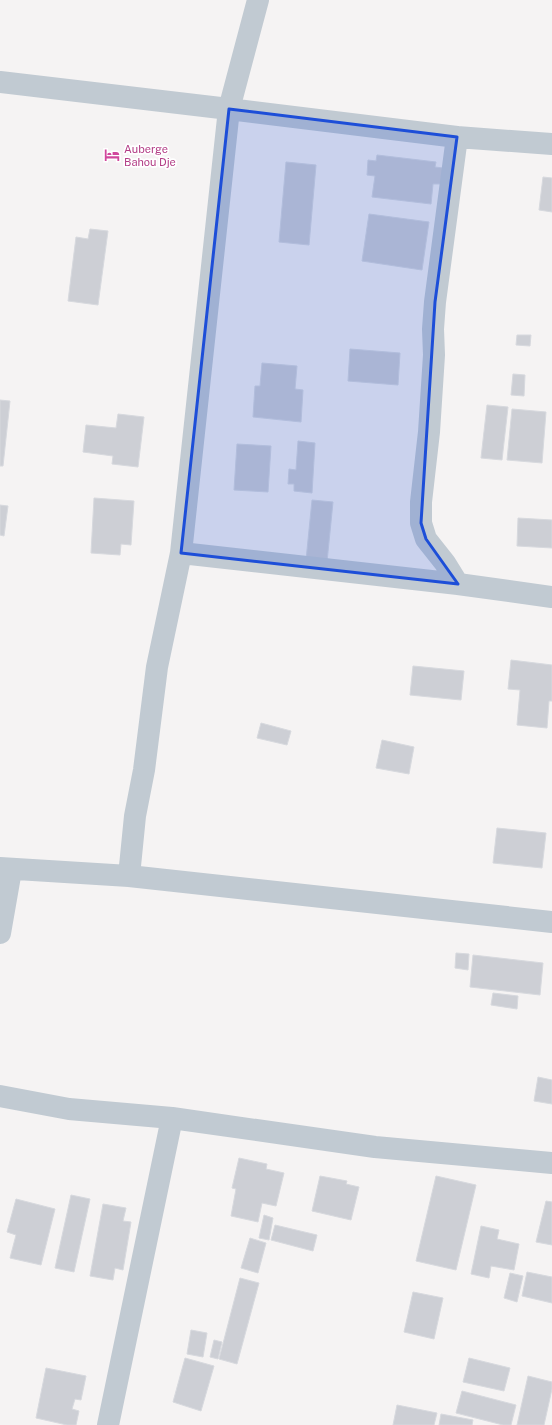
<svg xmlns="http://www.w3.org/2000/svg" width="552" height="1425" font-family="'Public Sans',sans-serif">
  <style>
    .building { fill: #cdcfd5; stroke: #d7d9de }
    .lines { fill: none; stroke-linecap: round; stroke-linejoin: round }
    .minor { stroke: #c1cad2; stroke-width: 22 }
    .marked { fill: #1d4ed8; fill-opacity: 0.2; stroke: #1d4ed8; stroke-width: 3; stroke-linejoin: round }
    .labels { text-anchor: middle; stroke-width: 3.5; stroke-linejoin: round; paint-order: stroke }
    .hotel-label { font-size: 11px; fill: #b23c85; stroke: #fff; text-anchor: start }
  </style>
  <rect width="100%" height="100%" fill="#f5f3f3"/>
  <path class="building" d="M377 155 436 162 435 167 443 168 441 184H433L431 204 372 197 375 176 367 175 368 160 376 161Z
    M286 162 316 165 309 245 279 242Z
    M543 177 552 178V212L539 210Z
    M369 214 429 222 422 270 362 261Z
    M90 229 108 231 98 305 68 301 76 237 88 239Z
    M517 335H531L530 346 516 345Z
    M350 349 400 353 398 385 348 381Z
    M262 363 297 366 295 389 303 390 301 422 253 417 255 386H260Z
    M513 374 525 375 524 396 511 395Z
    M0 400 10 401 3 466H0Z
    M487 405 508 407 502 460 481 458Z
    M512 409 546 412 542 463 507 460Z
    M118 414 144 417 138 467 112 464 113 456 83 452 86 425 116 428Z
    M298 441 315 443 312 493 294 491V484H288L289 469 296 470Z
    M237 444 271 446 268 492 234 490Z
    M94 498 134 501 131 545 121 544 120 555 91 553Z
    M312 500 333 502 327 562 306 560Z
    M0 505 8 506 4 536 0 535Z
    M518 518 552 520V548L517 546Z
    M511 660 552 665V701H549L547 728 517 725 520 690 508 689Z
    M413 666 464 671 461 700 410 695Z
    M261 723 291 731 287 745 257 738Z
    M382 740 414 747 409 774 376 768Z
    M497 828 546 833 542 868 493 863Z
    M456 953 469 954 468 970 455 968Z
    M473 955 543 963 540 995 470 987Z
    M493 993 518 996 517 1009 491 1005Z
    M538 1077 552 1080V1104L534 1101Z
    M239 1158 267 1164 266 1169 284 1173 276 1206 262 1203 258 1222 231 1216 236 1189 232 1188Z
    M320 1176 347 1181 346 1184 359 1187 351 1220 312 1211Z
    M436 1176 476 1185 456 1270 416 1261Z
    M71 1195 90 1199 74 1272 55 1268Z
    M16 1199 55 1209 41 1265 10 1258 16 1235 7 1232Z
    M546 1201 552 1202V1245L536 1242Z
    M103 1204 126 1208 123 1221 131 1222 123 1270 115 1268 113 1280 90 1276Z
    M264 1215 273 1218 269 1240 259 1238Z
    M275 1225 317 1235 313 1251 271 1240Z
    M481 1226 499 1230 497 1239 519 1244 514 1270 491 1266 489 1278 471 1274Z
    M250 1238 266 1243 258 1273 241 1268Z
    M527 1272 552 1277V1303L522 1296Z
    M510 1273 523 1276 517 1302 504 1298Z
    M240 1278 259 1283 237 1364 219 1359Z
    M413 1292 443 1298 434 1339 404 1332Z
    M191 1330 207 1333 203 1357 187 1354Z
    M214 1340 222 1342 218 1359 210 1357Z
    M185 1358 214 1366 201 1411 173 1402Z
    M469 1358 510 1368 504 1391 463 1382Z
    M46 1368 86 1376 81 1400 75 1399 72 1409 79 1411 76 1425H67L36 1418Z
    M528 1376 552 1382V1389L544 1425H517Z
    M462 1391 516 1405 511 1425H503L456 1413Z
    M397 1405 437 1413 434 1425H393Z
    M441 1414 473 1420 472 1425H439Z"/>
  <g class="lines">
    <path class="minor" d="M0 82 229 109 457 137 552 144
      M457 137 435 302 433 329 434 355 429 432 421 502V523L426 539 445 563 458 584
      M181 553 229 109 258 0
      M0 868 129 876 552 922
      M129 876 135 816 144 770 157 667 181 553 458 584 552 597
      M0 933 11 870
      M0 1096 69 1109 172 1118 375 1147 552 1163
      M108 1425 172 1118"/>
  </g>
  <path class="marked" d="M229 109 457 137 435 302 421 523 426 539 458 584 181 553Z"/>
  <defs>
    <g id="hotel-bare" transform="scale(1.2)"><path d="M-6-4.5h1.5V1H6V5H4.5V3h-9V5H-6ZM-4 0a1.8 1.8 0 1 1 3.6 0ZM.5 0V-2.5h3Q6-2.5 6 0Z" fill="#d1479c" stroke="#fff" stroke-width="2.5" paint-order="stroke"/></g>
  </defs>
  <g fill-rule="evenodd">
    <use href="#hotel-bare" x="112" y="155"/>
  </g>
  <g class="labels">
    <g class="hotel-label">
      <text x="124" y="153">Auberge<tspan x="124" dy="13">Bahou Dje</tspan></text>
    </g>
  </g>
</svg>
